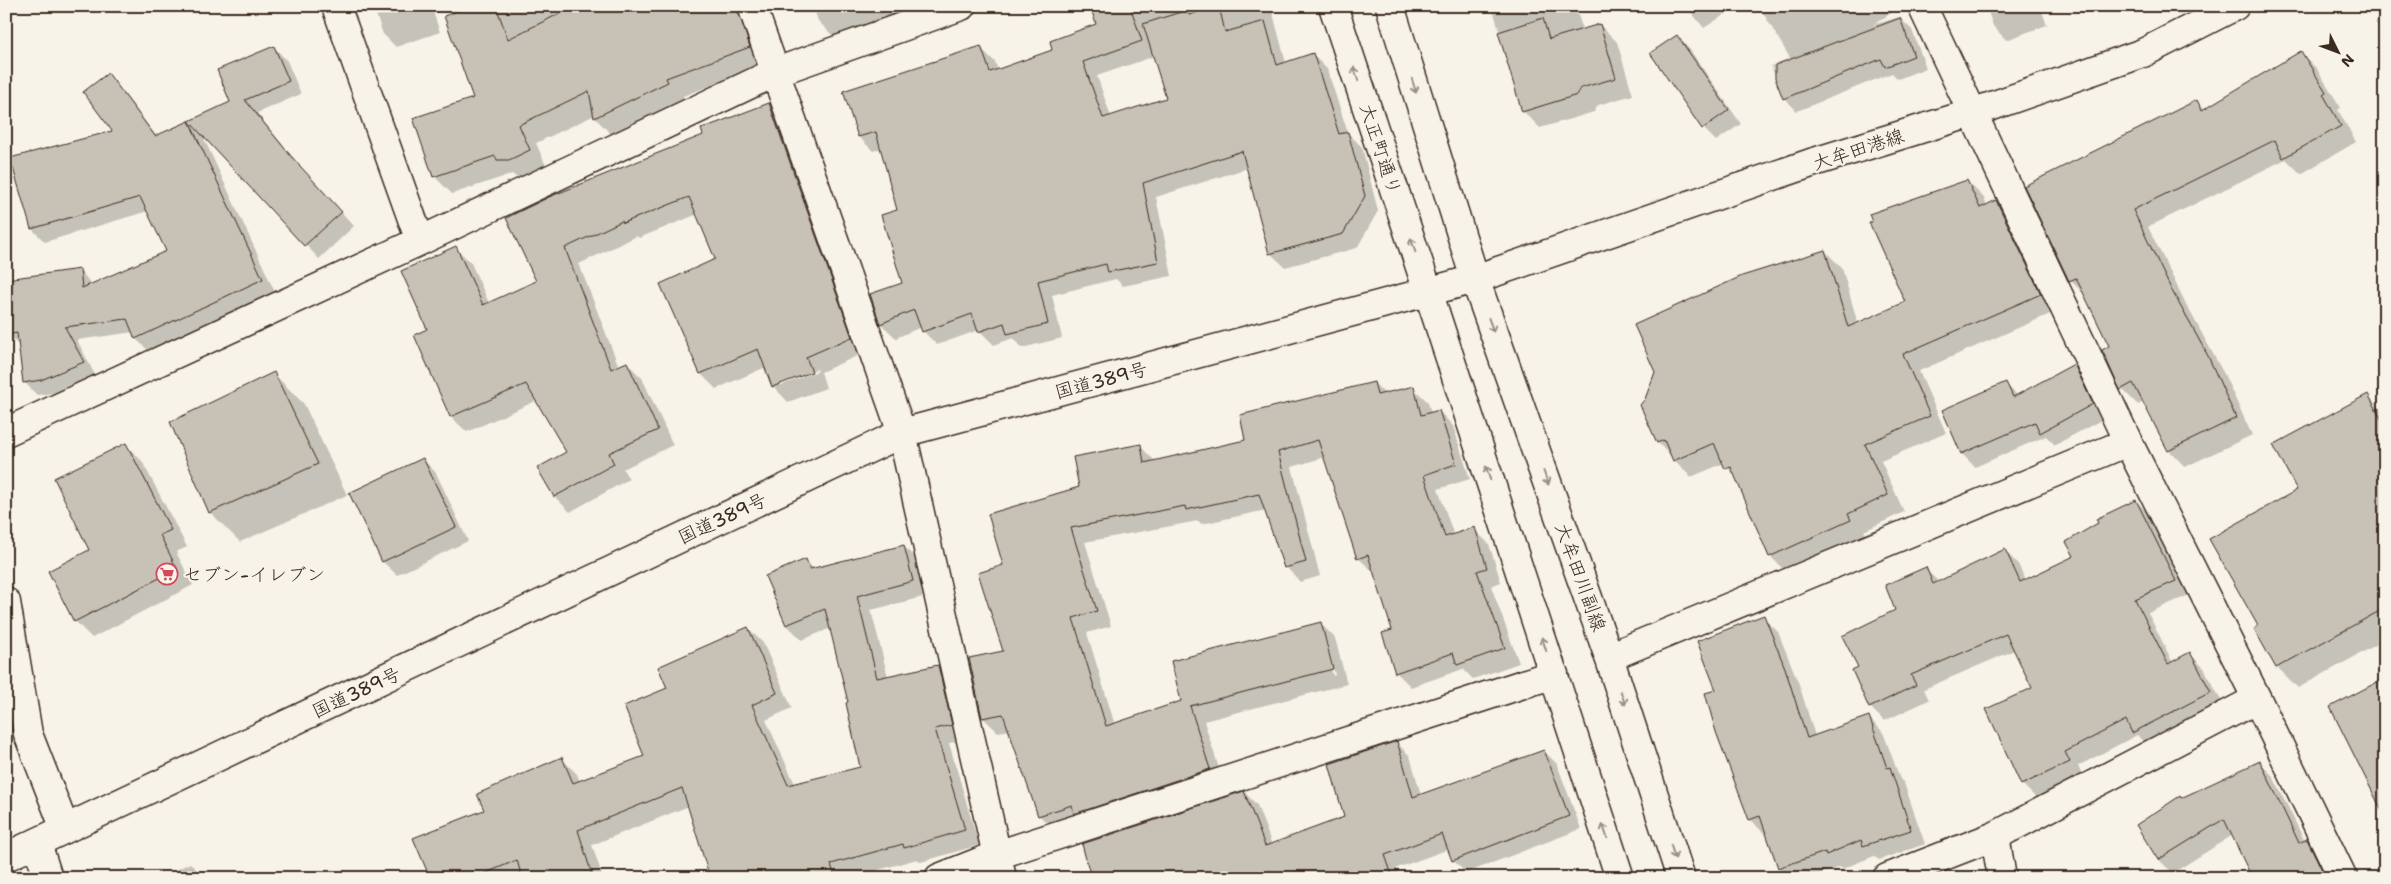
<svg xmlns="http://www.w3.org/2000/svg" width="2391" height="884" font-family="'Shantell Sans','Klee One',sans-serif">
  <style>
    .shadow { fill: #0003; fill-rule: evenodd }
    .building { fill: #c8c1b6; stroke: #3b2a1e }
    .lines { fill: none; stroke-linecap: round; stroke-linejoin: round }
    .street-casing { stroke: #3b2a1e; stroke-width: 31 }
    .secondary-casing { stroke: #3b2a1e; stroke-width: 31 }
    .primary-casing { stroke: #3b2a1e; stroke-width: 31 }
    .highway-casing { stroke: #3b2a1e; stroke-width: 31 }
    .street { stroke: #f7f3e8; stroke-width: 28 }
    .secondary { stroke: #f7f3e8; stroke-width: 28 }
    .primary { stroke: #f7f3e8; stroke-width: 28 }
    .highway { stroke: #f7f3e8; stroke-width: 28 }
    .rail-casing { stroke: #3b2a1e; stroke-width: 5.5 }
    .rail { stroke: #f7f3e8; stroke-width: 4; stroke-dasharray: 11; stroke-linecap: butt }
    .oneway { stroke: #998e83 }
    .labels { text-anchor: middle; stroke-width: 4.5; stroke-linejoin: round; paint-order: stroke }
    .street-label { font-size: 19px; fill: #3b2a1e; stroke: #f7f3e8 }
    .poi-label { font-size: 19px; fill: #3b2a1e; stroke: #f7f3e8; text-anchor: start }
  </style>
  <rect width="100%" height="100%" fill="#f7f3e8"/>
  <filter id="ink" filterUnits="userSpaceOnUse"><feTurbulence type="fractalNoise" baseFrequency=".02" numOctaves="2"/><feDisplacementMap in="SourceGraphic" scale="10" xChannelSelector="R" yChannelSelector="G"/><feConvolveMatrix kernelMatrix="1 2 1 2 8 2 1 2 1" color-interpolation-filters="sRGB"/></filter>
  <g filter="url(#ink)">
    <path class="shadow" d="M373 6H431L440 32 396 47 383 34Z
      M473 6H749L767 65 683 96 685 100 613 136 595 118V115L536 143 547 168 528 177H516L512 174 452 194 434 176 475 99Z
      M813 6H925L836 39 818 21Z
      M1091 6H1271L1286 63 1313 55 1327 69 1348 133 1362 147 1378 211 1357 248 1285 267 1270 253 1248 168 1156 197 1172 276 1123 286 1116 279 1052 295 1062 338 1022 348 1013 338 994 345 979 330 937 345 923 331 921 327 896 338 881 324 871 295 904 284 899 211 882 148 873 151 859 137 981 48 995 62 998 70 1053 50 1098 25ZM1155 56 1168 98 1111 117 1097 76Z
      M1487 6H1575L1583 30 1600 25 1617 42 1633 95 1598 105 1594 112 1540 128 1523 111 1494 13Z
      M1686 6H1738L1704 28Z
      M1759 6H1902L1873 25 1899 17 1912 30 1926 68 1898 79 1892 73 1797 111 1785 99 1771 66 1790 58Z
      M1986 6H2040L2047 25 2006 40 1993 26Z
      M2385 15V35L2375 22Z
      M1677 36 1690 50 1741 124 1716 141 1703 128Z
      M274 47 287 61 301 94 257 113 303 170 354 226 319 259 200 130 275 292 149 351 136 339 134 332 77 340 95 375 54 393 37 395 24 382 20 347 8 334 80 270 92 285 168 252 148 211 45 242 32 229 12 159 114 132 108 75 120 88 157 137 189 122 198 131 232 103Z
      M2301 53 2317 69 2341 108 2338 110 2356 142 2301 174 2286 159 2148 227 2187 306 2224 374 2252 435 2185 467 2169 450 2144 402 2138 405 2122 389 2111 346 2087 297 2070 280 2197 102 2205 109Z
      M769 104 784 120 866 352 821 372 826 388 788 402 773 386 766 367 716 389 701 374 717 260 698 214 639 238 637 236 579 264 619 367 627 363 642 378 673 445 623 469 629 479 570 512 555 497 568 452 538 400 467 432 451 417 416 336 429 330 456 248 471 263 489 303 538 282 508 218 705 136ZM817 369 818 371 779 386V383Z
      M1967 181 1984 198 1987 206 1996 201 2013 218 2057 311 1919 371 1946 433 1881 461 1904 512 1864 531 1867 537 1787 573 1770 556 1738 480 1724 463 1691 477 1658 443 1642 405 1825 251 1842 268 1858 324 1907 303Z
      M2074 366 2087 379 2105 418 2055 445 2046 436 1975 467 1962 454 1944 411 2006 384 2018 396Z
      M274 374 304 404 347 495 240 542 210 512Z
      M1374 383 1385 394 1413 388 1428 402 1431 413 1439 411 1453 426 1470 479 1438 489 1454 536 1474 529 1489 544 1501 582 1491 586 1519 663 1473 679 1463 669 1411 687 1396 672 1393 630 1375 573 1358 558 1325 457 1292 467 1320 576 1300 582 1286 567 1266 510 1202 524 1198 521 1085 542 1111 626 1087 633 1115 725 1183 702 1320 623 1335 638 1347 684 1204 721 1224 784 1053 830 1039 815 1010 730 998 732 983 718 1005 651 1004 566 1080 488 1140 446 1155 461 1247 441ZM1324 639H1326L1335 675 1333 676Z
      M2367 395 2385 413V640L2298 688 2277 667 2260 627 2298 491Z
      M125 444 142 461 187 547 176 552 193 585 92 638 75 621 90 551Z
      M423 459 436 473 468 541 397 575 383 562 350 493Z
      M2136 501 2150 515 2189 595 2148 613 2173 663 2190 654 2204 668 2224 706 2147 746 2137 735 2078 766 2083 776 2036 798 2022 784 2033 689 2015 650 1924 689 1929 700 1884 721 1870 707 1859 668 1925 569 1939 582 2004 550 2018 564 2026 581 2076 557Z
      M903 546 919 561 927 596 871 610 888 677 938 666 953 681 966 740 949 743 979 845 921 862 917 859 850 878H712L689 806 592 845 603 878H431L486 810 562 759 577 774 580 782 646 756 669 688 748 628 763 643 792 708 766 720 795 784 861 768 850 703 831 628 802 640 787 625 805 560 814 569Z
      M1763 617 1778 632 1799 684 1815 736 1868 717 1883 732 1900 779 1904 783 1925 844 1879 860 1874 856 1842 869 1840 867 1808 878H1789L1779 868 1767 834H1765L1750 820 1718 731 1717 691Z
      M1397 743 1410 756 1421 795 1544 751 1557 764 1581 829 1466 873 1453 860 1449 849 1397 868 1400 878H1092L1244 792 1257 805 1272 845 1345 818Z
      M2260 763 2273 776 2305 842 2307 841 2320 854 2332 878H2253L2233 835 2173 873 2159 860 2137 825 2181 799Z
      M190 863 205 878H159Z
      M1595 870 1603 878H1571Z"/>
    <path class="building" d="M470 6H496L508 39 575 6H737L750 47 666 78 668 82 594 118 589 91 519 125 530 150 509 160H497L495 156 433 177 413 118 473 98 444 16Z
      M1090 6H1130L1142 41 1083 62 1103 118 1166 98 1143 24 1187 10 1189 15 1219 6 1225 32 1265 21 1277 65 1313 53 1339 134 1348 132 1365 196 1343 234 1269 254 1242 151 1143 183 1158 262 1108 272 1106 264 1038 281 1048 324 1007 334 1004 323 978 332 972 314 922 332 914 310 880 324 870 294 902 283 881 215 897 210 876 132 858 137 843 91 981 46 990 72 1052 50 1050 41 1096 24Z
      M1543 18 1549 39 1600 24 1616 78 1581 88 1577 95 1522 112 1498 32Z
      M1900 18 1914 56 1885 67 1881 59 1783 99 1775 78V65Z
      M1677 35 1729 110 1702 129 1650 53Z
      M274 46 289 81 245 100 290 155 342 212 304 246 189 121 230 102 217 70Z
      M2301 51 2326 92 2323 94 2341 126 2283 158 2275 140 2133 210 2171 289 2208 356 2236 418 2168 451 2133 383 2120 390 2102 350 2109 346 2076 278 2069 281 2024 186 2197 100 2202 110Z
      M108 73 155 136 189 121 263 279 135 339 127 319 65 327 84 362 41 380 23 383 17 333 6 335V279L80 269 82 288 166 251 140 197 31 229 10 158 112 131 83 92Z
      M769 103 852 337 806 357 812 372 772 387 758 349 700 374 660 284 715 259 689 197 623 223 622 221 565 248 611 369 627 362 658 430 609 453 614 464 554 497 537 468 566 452 526 384 450 417 414 335 427 329 401 271 456 246 483 305 536 281 506 218 549 197 703 135 701 129Z
      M1967 180 1980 208 1996 200 2041 294 1903 354 1930 416 1865 444 1888 495 1848 514 1851 520 1769 557 1731 467 1725 469 1714 443 1673 461 1664 440 1657 443 1640 405 1645 399 1655 372 1634 325 1742 276 1825 250 1848 327 1905 302 1869 222H1872L1869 214Z
      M2074 364 2093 404 2040 433 2035 422 1961 454 1942 410 2006 382 2013 397Z
      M274 372 318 464 209 513 170 422Z
      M1374 382 1377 395 1414 386 1421 415 1439 410 1456 464 1424 475 1445 537 1475 527 1487 568 1477 571 1505 648 1457 665 1453 653 1395 673 1382 633 1392 630 1368 555 1357 559 1318 440 1278 452 1306 562 1284 568 1259 494 1186 510 1185 506 1071 528 1097 611 1073 618 1106 726 1181 701 1171 661 1321 622 1333 669 1190 706 1210 769 1074 814 1072 805 1038 816 1003 714 982 718 969 658 1003 651 978 573 1003 565 988 514 1079 487 1073 457 1141 444 1144 463 1245 440 1240 415Z
      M2368 394 2385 426V608L2276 668 2254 629 2258 626 2209 539 2297 490 2273 445Z
      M126 443 171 530 160 535 177 569 74 622 48 571 89 550 54 478Z
      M423 458 456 527 382 562 349 493Z
      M2136 500 2176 581 2135 599 2168 664 2190 652 2211 692 2132 733 2126 720 2065 752 2070 762 2021 785 1986 709 2032 688 2006 634 1911 675 1916 685 1869 708 1852 670 1858 667 1842 636 1895 610 1885 585 1926 567 1933 584 2005 549 2020 582 2074 556 2066 542 2098 523 2096 519Z
      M904 545 913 581 857 596 877 678 938 665 952 725 935 729 965 830 904 848 903 844 831 864 835 878H710L682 788 578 830 593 878H522L517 860 474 878H430L413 838 484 810 477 794 562 757 573 783 644 756 624 706 667 688 658 667 748 627 777 693 752 705 788 785 860 767 846 703 848 702 825 609 786 625 765 576 806 559 810 569Z
      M1764 615 1785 668 1807 738 1869 716 1887 768 1890 767 1911 830 1863 846 1861 840 1826 855 1825 852 1778 868 1760 816 1749 820 1716 732 1705 693 1716 690 1697 641Z
      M2385 678V817L2330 707Z
      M1397 741 1413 797 1544 750 1569 816 1452 861 1442 834 1385 855 1393 878H1091L1082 844 1244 791 1265 846 1344 817 1329 764Z
      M2260 761 2299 843 2307 839 2326 878H2252L2224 819 2158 860 2136 825 2180 796 2181 798Z"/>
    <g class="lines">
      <g class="street-casing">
        <path id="street" d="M336 6 420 241
          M752 6 902 433 1002 878
          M1922 6 2128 442 2257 699 2343 878
          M6 432 420 241 776 72 961 6
          M6 602 28 734 65 829
          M1609 657 2128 442
          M1995 836 2002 878
          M37 843 48 878
          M939 878 997 855 1554 674
          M1887 878 1995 836 2257 699"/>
      </g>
      <g class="secondary-casing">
        <path id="secondary" d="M1475 279 1814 162 1972 113 2143 53 2235 6"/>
      </g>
      <g class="primary-casing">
        <path id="primary" d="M1475 279 1609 657 1681 878
          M1428 291 1620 878"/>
      </g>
      <g class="highway-casing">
        <path id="highway" d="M1333 6 1428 291
          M6 857 902 433 1475 279 1390 6"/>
      </g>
      <use href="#street" class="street"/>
      <use href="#secondary" class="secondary"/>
      <use href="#primary" class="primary"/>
      <use href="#highway" class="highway"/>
      <g class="rail-casing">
        <path id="rail" d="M6 874 7 878"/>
      </g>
      <use href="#rail" class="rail"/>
    </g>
    <defs><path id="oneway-shaft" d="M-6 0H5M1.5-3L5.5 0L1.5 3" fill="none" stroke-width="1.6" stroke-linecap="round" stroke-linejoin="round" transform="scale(1.25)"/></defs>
    <g class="oneway">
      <use href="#oneway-shaft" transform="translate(1356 74) rotate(-108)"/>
      <use href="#oneway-shaft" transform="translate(1414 86) rotate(73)"/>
      <use href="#oneway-shaft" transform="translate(1413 245) rotate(-108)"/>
      <use href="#oneway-shaft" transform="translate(1491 325) rotate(70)"/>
      <use href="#oneway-shaft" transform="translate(1488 473) rotate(-108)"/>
      <use href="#oneway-shaft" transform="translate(1546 478) rotate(70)"/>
      <use href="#oneway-shaft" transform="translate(1544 644) rotate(-108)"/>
      <use href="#oneway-shaft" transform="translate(1623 698) rotate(72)"/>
      <use href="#oneway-shaft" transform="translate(1605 831) rotate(-108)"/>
      <use href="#oneway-shaft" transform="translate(1673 852) rotate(72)"/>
    </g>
  </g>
  <defs>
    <g id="supermarket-ring" transform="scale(1.125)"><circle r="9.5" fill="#f7f3e8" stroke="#d1495b" stroke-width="1.5"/><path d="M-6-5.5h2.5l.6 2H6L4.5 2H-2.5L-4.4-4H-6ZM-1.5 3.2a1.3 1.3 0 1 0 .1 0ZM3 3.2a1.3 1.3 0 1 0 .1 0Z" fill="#d1495b"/></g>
  </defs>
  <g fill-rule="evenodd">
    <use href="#supermarket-ring" x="167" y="574"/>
  </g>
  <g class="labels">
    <g class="street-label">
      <text transform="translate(1381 149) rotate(72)" y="7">大正町通り</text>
      <text transform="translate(1858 149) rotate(-18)" y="7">大牟田港線</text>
      <text transform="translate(1101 380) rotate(-15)" y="7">国道389号</text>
      <text transform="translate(722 518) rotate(-25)" y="7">国道389号</text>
      <text transform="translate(1581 577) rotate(70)" y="7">大牟田川副線</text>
      <text transform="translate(356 692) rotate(-25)" y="7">国道389号</text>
    </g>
    <g class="poi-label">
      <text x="183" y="581">セブン-イレブン</text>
    </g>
  </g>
  <rect width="2391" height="884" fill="none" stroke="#f7f3e8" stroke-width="25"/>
  <rect x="12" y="12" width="2366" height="859" fill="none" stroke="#3b2a1e" stroke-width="2" filter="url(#ink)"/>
  <g transform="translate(2338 52) rotate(132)" stroke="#f7f3e8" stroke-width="4" paint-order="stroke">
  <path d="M0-4L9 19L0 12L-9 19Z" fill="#3b2a1e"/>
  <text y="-8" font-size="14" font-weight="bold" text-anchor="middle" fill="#3b2a1e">N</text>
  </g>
</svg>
